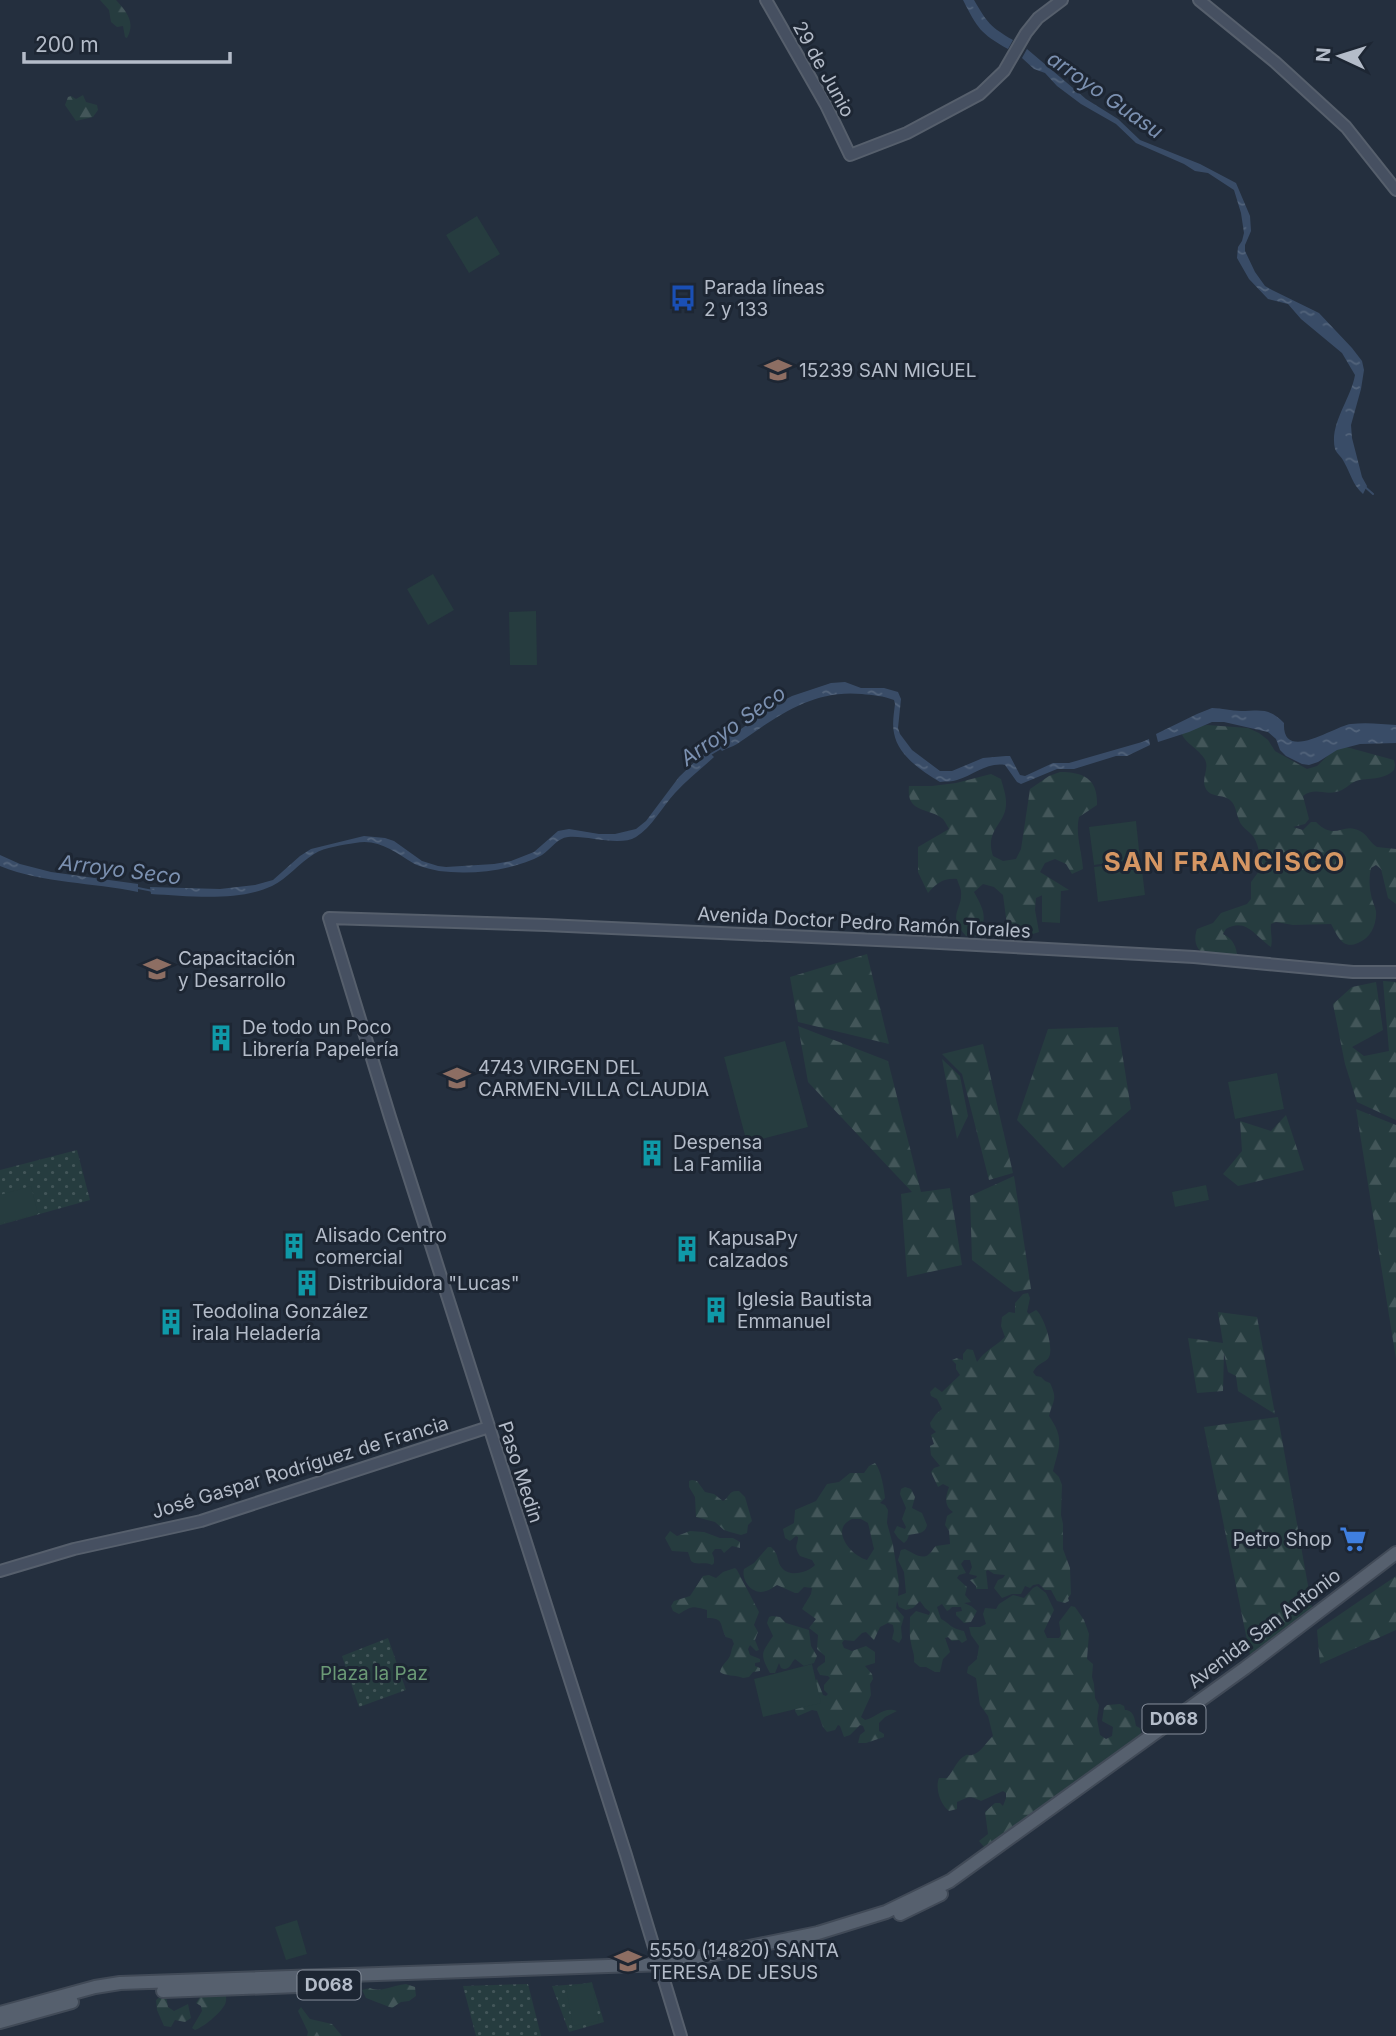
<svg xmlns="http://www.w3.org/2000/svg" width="1396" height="2036" font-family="Inter,sans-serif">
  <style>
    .grass { fill: url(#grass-dots) }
    .forest { fill: url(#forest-firs); fill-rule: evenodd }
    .pitch { fill: #263c3f }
    .water { fill: url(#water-ripples) }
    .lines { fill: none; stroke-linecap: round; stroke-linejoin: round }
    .stream { stroke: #394c67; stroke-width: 2 }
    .secondary-casing { stroke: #565f6c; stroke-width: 14 }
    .primary-casing { stroke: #414a57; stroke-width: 16 }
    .secondary { stroke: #465061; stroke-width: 10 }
    .primary { stroke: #56606e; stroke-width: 12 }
    .labels { text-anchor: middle; stroke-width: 6; stroke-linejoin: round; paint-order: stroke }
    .shield { fill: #1d2633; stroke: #878f9c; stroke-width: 2 }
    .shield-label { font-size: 18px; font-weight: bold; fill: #b4bcc9 }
    .street-label { font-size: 19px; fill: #b4bcc9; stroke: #1d2633 }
    .poi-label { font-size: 19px; fill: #b4bcc9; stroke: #1d2633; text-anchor: start }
    .park-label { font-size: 19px; fill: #6b9a76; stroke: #1d2633 }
    .water-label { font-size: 21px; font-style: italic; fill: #7c91b1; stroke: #1d2633 }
    .district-label { font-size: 26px; font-weight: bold; letter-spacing: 2px; fill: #d59663; stroke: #1d2633 }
  </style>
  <defs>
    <pattern id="grass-dots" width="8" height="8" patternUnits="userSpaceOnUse" patternTransform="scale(1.75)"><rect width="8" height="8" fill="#263c3f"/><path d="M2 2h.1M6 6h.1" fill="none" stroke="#435659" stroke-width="1.8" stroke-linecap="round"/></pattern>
    <pattern id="forest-firs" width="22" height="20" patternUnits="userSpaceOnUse" patternTransform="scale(1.75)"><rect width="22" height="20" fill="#263c3f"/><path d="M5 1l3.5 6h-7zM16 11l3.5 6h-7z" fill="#435659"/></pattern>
    <pattern id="water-ripples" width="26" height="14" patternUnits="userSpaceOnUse" patternTransform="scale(1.75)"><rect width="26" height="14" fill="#394c67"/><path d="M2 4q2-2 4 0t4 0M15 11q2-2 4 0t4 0" fill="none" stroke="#53647b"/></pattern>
  </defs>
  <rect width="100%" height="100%" fill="#242f3e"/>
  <path class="grass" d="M77 1150 90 1200 0 1225V1170Z
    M388 1638 406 1690 359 1707 342 1656Z
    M592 1983 604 2022 569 2032 552 1986Z
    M528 1984 541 2036H476L463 1986Z"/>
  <path class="forest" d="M100 0H116C126 11 136 22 127 38L125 37 123 26 117 27 111 22 109 10Z
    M83 95 86 102 97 105 98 110 93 117 76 121 65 105 68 97 71 96 76 99Z
    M1207 725 1248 728 1259 733 1268 740 1275 751 1307 769 1317 766 1339 745 1394 760 1395 765 1394 770C1383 781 1369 777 1356 781 1349 784 1344 791 1336 792 1324 795 1314 787 1303 796L1309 819 1305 824 1293 827 1303 830 1311 822H1316C1336 842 1342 821 1360 831 1367 834 1370 843 1377 847L1396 849V904L1388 898 1381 869 1376 865 1371 868C1369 877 1369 886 1371 895 1372 901 1375 906 1376 911 1377 924 1371 938 1358 943 1342 950 1338 936 1331 924L1293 925 1276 922 1271 924C1270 932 1273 939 1271 947 1256 937 1246 917 1226 929L1223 934C1233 939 1237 947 1237 957 1217 962 1188 956 1197 929L1213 923 1221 913 1247 904 1251 899V882L1262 867C1260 857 1259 845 1253 836 1248 830 1241 827 1239 820 1236 813 1236 805 1230 800 1223 794 1211 798 1206 789 1200 778 1211 768 1204 758 1196 746 1183 743 1180 729Z
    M1060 772C1084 772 1098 779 1097 805L1079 817C1075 834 1082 852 1083 869L1072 874 1066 864 1055 859 1045 863 1040 872 1069 890 1047 893 1036 898 1035 910 1039 932C1028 936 1020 937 1008 933L1003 895 994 887 983 884 974 892C983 909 989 917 977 936H966C946 914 963 911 961 891 961 889 957 880 957 879 943 878 937 883 928 893L918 872V847L949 829C948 827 944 820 943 819 928 807 906 814 909 786H932L956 783 991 774 1001 779C1003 787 1006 794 1006 802 1007 824 984 829 993 856L1003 861 1016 859 1021 849 1030 789 1049 776Z
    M867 954 889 1044 798 1022 790 977Z
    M1383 981 1396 982V1120L1357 1102 1345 1064 1333 1004 1352 987 1376 982 1383 1030 1352 1047 1364 1056 1389 1051Z
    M798 1026 888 1061 921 1192 950 1188 962 1265 907 1277 901 1194 912 1192 808 1082Z
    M1118 1027 1131 1109 1063 1168 1017 1120 1048 1029Z
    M983 1044 1013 1173 989 1180 962 1074 942 1054Z
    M942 1059 960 1076 968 1116 957 1139Z
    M1356 1109 1396 1125V1359Z
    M1286 1115 1304 1170 1238 1186 1223 1174 1242 1151 1240 1121 1271 1131Z
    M1014 1176 1031 1289 1014 1292 972 1260 970 1196Z
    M1028 1293 1030 1298 1027 1312 1029 1314 1036 1310C1044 1316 1054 1347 1049 1357 1046 1363 1038 1362 1033 1372L1036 1376 1041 1377 1045 1381 1050 1383C1058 1400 1053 1400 1049 1416 1065 1439 1059 1447 1053 1471L1059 1477 1062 1485 1061 1515 1063 1524V1549L1070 1568 1071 1594 1068 1598 1069 1601 1065 1603 1057 1601 1051 1590H1045L1039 1584 1033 1585 1030 1588 1025 1586 1021 1594H1012L1002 1598 994 1588 998 1580 1003 1578 1005 1575 994 1574 988 1570 986 1571 988 1589H976V1586L970 1580 976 1578 977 1576 969 1574 972 1567 970 1560H964L961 1564 966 1573 959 1575 957 1578 967 1587 965 1595 971 1602 964 1603 971 1606 977 1611 971 1622 964 1623 956 1615V1612L962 1611 961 1607H952L949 1610 947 1611 942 1604 937 1607 941 1619C952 1625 950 1628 964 1631L967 1640 962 1643 959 1640 952 1641 948 1637 945 1638 950 1652 943 1659 940 1672H935L926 1667H920L914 1662C915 1654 912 1650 911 1643 909 1635 910 1625 910 1617L916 1611 929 1615 930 1612 925 1608 920 1601 913 1608 906 1610 899 1607 897 1601 896 1608 904 1617 901 1627 902 1638 899 1643 892 1639 894 1631 893 1625 888 1623 880 1627 874 1640 866 1632 862 1633 854 1641 844 1640 842 1643 844 1648 852 1651 866 1646 875 1652V1663L865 1666 872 1674 873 1679 870 1684 871 1695 861 1717 865 1720C877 1717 884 1706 897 1711L885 1717 879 1723V1731L884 1734V1737L866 1743H858L860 1735 865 1731 863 1726 860 1725 850 1735 844 1737 840 1726 838 1725 835 1730 827 1732 823 1727 817 1711 812 1710 798 1716 795 1711 796 1706 817 1679 823 1695 826 1696 828 1694 824 1690V1685L830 1678 828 1676 820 1675 817 1669 818 1667 825 1662V1656L817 1649 818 1635 809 1628 816 1619 802 1609 811 1594 812 1588 804 1587 798 1593H795L777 1585C773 1587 770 1590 766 1591 752 1596 741 1580 744 1569L754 1563 768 1547H771C780 1555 776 1561 782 1568 790 1578 809 1572 815 1565L812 1560 800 1556C793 1545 798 1546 798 1537L796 1536 790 1541 785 1538 783 1529 794 1523 795 1510 816 1501 827 1484 839 1482 850 1473H864L869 1466 875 1463C881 1470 884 1488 885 1498L880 1503 885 1505 888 1510 887 1523 893 1545 899 1583 898 1596 906 1593 904 1572 898 1560 901 1550 905 1549C911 1552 923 1561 929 1554 932 1552 933 1548 936 1546L950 1544 949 1531 945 1525 947 1516 953 1512C943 1505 946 1496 949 1487L943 1484 938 1487 931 1472 934 1468 940 1466 931 1455 930 1446 934 1444 931 1435 936 1432 931 1427 930 1423 936 1414 942 1409 937 1399 931 1396 930 1392 935 1387 942 1392 960 1375 956 1369V1364L952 1360 957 1358 963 1360V1354L967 1349 973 1350 977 1362C984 1351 996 1346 1005 1337L1001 1326 1002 1317 1009 1312 1015 1313V1303L1023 1294ZM852 1519H861L868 1523 874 1549 867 1560C851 1556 829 1529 852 1519Z
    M1218 1312 1257 1317 1275 1414 1238 1391 1236 1376 1228 1372 1224 1353 1223 1391 1197 1393 1188 1338 1223 1343Z
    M1278 1417 1312 1608 1250 1655 1204 1427Z
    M692 1480 697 1481 705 1492 714 1494 723 1501C730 1497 728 1490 739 1491L745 1497 752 1521 748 1525 747 1533 741 1535 730 1532 724 1530 715 1522 696 1517 695 1497 689 1487V1481Z
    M905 1487 911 1489 915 1497 912 1508 922 1513 927 1525C925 1535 916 1533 909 1535L907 1540 904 1543 898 1538 894 1532 897 1526 905 1529 906 1527 902 1519 906 1508 900 1494 901 1489Z
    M670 1531 677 1536 690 1531 704 1532 720 1538H733L740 1542V1548L732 1546 724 1553 721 1549H715L712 1553 714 1558V1563L712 1565C704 1561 697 1566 691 1561L688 1552 672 1551 665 1538Z
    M735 1568 737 1570 759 1612 754 1625 758 1632 755 1640 759 1650 756 1651 750 1645 748 1649 750 1655 760 1659V1662L755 1663V1666L760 1668V1671L753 1672 749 1677 743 1678C736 1675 724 1676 720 1672 722 1664 727 1662 730 1656 732 1651 731 1649 734 1644L732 1639 726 1637C719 1625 725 1618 707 1618V1610C691 1606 693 1606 679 1614L673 1611 671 1606 674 1601 690 1596 703 1576 709 1575 716 1578 723 1572Z
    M1396 1576V1630L1320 1664 1317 1630Z
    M1037 1586 1046 1593 1054 1610 1044 1631 1047 1638H1059L1061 1635 1059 1622 1071 1606 1075 1607 1084 1620 1089 1634 1087 1659 1093 1664 1092 1677 1094 1684 1095 1698 1099 1705 1097 1719 1100 1735 1106 1739 1112 1736 1113 1727 1102 1721 1104 1708 1107 1705 1120 1704 1124 1706 1125 1710C1134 1710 1135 1720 1136 1726L1140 1728 1142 1735 984 1850V1847L979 1841 988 1834 985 1812 995 1803H1000L1003 1806 1006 1798V1793L1003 1791 981 1801C968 1795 970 1797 957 1802V1809L949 1811C940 1804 935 1788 939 1778H947C953 1772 957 1759 966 1755 967 1754 970 1756 972 1755 981 1753 986 1742 993 1736L988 1716 980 1705 976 1678 967 1673 968 1667 977 1659 979 1646 971 1635 969 1627H980L986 1624 983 1614 985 1608 996 1609 999 1604 1013 1595 1024 1598 1033 1588Z
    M772 1616 780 1617 786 1623 809 1630 811 1646 817 1656 814 1663 804 1666 795 1659C791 1662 790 1672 781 1668L779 1663 775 1673H770C759 1653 762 1653 773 1636L767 1623 769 1617Z
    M406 1984 415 1987 416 1996 409 2001 401 2002 392 2008 366 1998 362 1990 370 1988C381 1993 394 1985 406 1984Z
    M205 1993 226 1994C226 1998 227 2002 224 2006 219 2014 204 2027 195 2030L192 2028 202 2011 201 2006 196 2003 200 1997Z
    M161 1996H166L168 2007 174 2011 188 2004 191 2018 185 2022 175 2020 171 2027 164 2026 157 2010 156 2000Z
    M301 2007 310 2019 332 2024 342 2036H307L308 2032 298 2011Z"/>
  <path class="pitch" d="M477 216 500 254 469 273 446 235Z
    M433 574 454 610 428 625 407 589Z
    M536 611 537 665H510L509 612Z
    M1136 821 1140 859 1094 865 1089 827Z
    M1141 861 1145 895 1098 902 1094 867Z
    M1042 891H1061L1060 923 1042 922Z
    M785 1041 808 1127 747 1143 724 1057Z
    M1277 1073 1284 1109 1235 1119 1228 1082Z
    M1206 1185 1209 1200 1175 1207 1172 1192Z
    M31 1186 38 1214 0 1224V1195Z
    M812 1664 821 1703 763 1717 754 1679Z
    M297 1920 307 1954 286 1960 275 1927Z
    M592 1982 599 2021 573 2026 566 1987Z"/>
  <path class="water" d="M963 0H974C987 22 990 27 1013 40L1008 49C980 33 978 29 963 0Z
    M1027 49 1086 99 1118 119 1140 140 1200 164 1236 183 1250 216 1251 231 1245 245V251L1255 272 1265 286 1272 290 1319 313 1352 348 1362 361 1364 370 1361 389 1351 425 1352 438 1362 477 1367 486 1363 494C1352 484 1351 474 1344 462 1342 457 1337 454 1335 449 1329 424 1351 399 1355 375L1342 353 1301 319 1288 304 1268 299 1249 279 1237 258 1238 247 1242 241 1244 233 1241 213 1234 190 1208 173 1195 171 1184 164 1136 143 1116 124 1081 104 1057 86 1045 73 1034 69 1022 58Z
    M845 682 861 688H884L898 692 901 699 898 728 900 734 912 750 940 771H952L983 758 1006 756H1010L1020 775 1025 776 1053 763H1069L1142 742 1149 739 1150 745 1127 756H1116L1074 769H1057L1021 784 1017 782 1005 765C987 762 974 775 957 780 952 782 946 781 940 782 922 771 898 756 894 733 892 724 894 713 895 704L894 700C884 696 872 695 862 694 812 689 776 717 737 744 732 747 727 748 722 751L715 742 741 729 773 706 792 696 831 683Z
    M1212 708C1222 708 1231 711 1241 711 1260 711 1268 707 1284 723 1282 764 1336 725 1351 724 1366 722 1382 724 1396 725V743L1360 744 1337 750 1318 762 1309 765 1302 764 1286 756 1280 750 1276 739 1268 732 1224 722H1212L1189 732 1158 742 1156 734 1197 714Z
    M707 750 714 757C701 769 687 780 675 793 662 807 652 827 636 837 619 847 587 835 568 837 557 838 551 849 542 855 512 871 472 875 439 871 431 869 420 867 413 863 395 852 378 838 355 843 343 845 325 847 314 854 299 863 288 878 272 886 238 902 188 896 151 894L150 887 220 889 255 885 273 880 300 856 311 849 364 836 385 838 394 841 422 861 438 866 446 867 494 864 511 861 534 852 558 831 569 829 599 834H615L636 829 646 821 679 777Z
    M0 855 20 864 51 872 138 884V892C92 882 45 884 0 866Z"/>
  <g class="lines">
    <path class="stream" d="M1364 486 1373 494
      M711 754 721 748
      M138 888 153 891"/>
    <g class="secondary-casing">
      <path id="secondary" d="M766 0 826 105 850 155 907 133 980 94 1004 71 1026 33 1038 18 1062 0
        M1199 0 1275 62 1346 127 1396 190
        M0 1571 74 1549 201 1521 489 1427
        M681 2036 626 1855 390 1117 329 918 546 925 921 942 1194 957 1353 972H1396"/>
    </g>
    <g class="primary-casing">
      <path id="primary" d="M900 1914 941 1894
        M163 1991 298 1986
        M0 2013 95 1987 120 1983 666 1964 818 1933 886 1912 950 1881 1245 1668 1396 1553
        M0 2022 72 2002"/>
    </g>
    <use href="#secondary" class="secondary"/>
    <use href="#primary" class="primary"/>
  </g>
  <defs>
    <g id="bus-bare" transform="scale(2.1)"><path d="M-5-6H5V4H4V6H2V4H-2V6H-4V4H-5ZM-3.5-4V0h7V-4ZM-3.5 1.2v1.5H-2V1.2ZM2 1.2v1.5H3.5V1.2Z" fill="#1a4fb4" stroke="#1d2633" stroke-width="2.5" paint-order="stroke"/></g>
    <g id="school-bare" transform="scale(2.1)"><path d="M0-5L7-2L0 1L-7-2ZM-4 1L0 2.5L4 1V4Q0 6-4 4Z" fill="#8d6e63" stroke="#1d2633" stroke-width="2.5" paint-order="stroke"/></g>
    <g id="building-bare" transform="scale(2.1)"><path d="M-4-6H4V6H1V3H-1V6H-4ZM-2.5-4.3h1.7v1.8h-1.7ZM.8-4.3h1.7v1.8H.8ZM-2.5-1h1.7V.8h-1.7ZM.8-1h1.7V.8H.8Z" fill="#0f9aa8" stroke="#1d2633" stroke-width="2.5" paint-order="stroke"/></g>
    <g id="supermarket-bare" transform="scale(2.1)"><path d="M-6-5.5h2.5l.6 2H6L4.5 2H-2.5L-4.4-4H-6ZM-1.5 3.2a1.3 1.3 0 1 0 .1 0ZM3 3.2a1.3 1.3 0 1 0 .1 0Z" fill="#3f7fe0" stroke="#1d2633" stroke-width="2.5" paint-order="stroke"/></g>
  </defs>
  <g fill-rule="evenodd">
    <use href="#bus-bare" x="683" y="298"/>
    <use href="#school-bare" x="778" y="370"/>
    <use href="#school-bare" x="157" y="969"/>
    <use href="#building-bare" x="221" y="1038"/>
    <use href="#school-bare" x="457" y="1078"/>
    <use href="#building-bare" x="652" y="1153"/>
    <use href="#building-bare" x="294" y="1246"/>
    <use href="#building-bare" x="687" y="1249"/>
    <use href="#building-bare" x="307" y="1283"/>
    <use href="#building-bare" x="716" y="1310"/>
    <use href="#building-bare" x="171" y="1322"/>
    <use href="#supermarket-bare" x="1353" y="1539"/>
    <use href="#school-bare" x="628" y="1961"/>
  </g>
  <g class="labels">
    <g class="shield">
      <rect x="1142.5" y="1704.5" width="63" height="29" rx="5"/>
      <rect x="297.5" y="1970.5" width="63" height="29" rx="5"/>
    </g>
    <g class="shield-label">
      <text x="1174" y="1725">D068</text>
      <text x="329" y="1991">D068</text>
    </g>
    <g class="street-label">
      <text transform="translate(824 69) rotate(61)" y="7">29 de Junio</text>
      <text transform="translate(864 922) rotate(3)" y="7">Avenida Doctor Pedro Ramón Torales</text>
      <text transform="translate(300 1467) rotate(-17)" y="7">José Gaspar Rodríguez de Francia</text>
      <text transform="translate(521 1472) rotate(72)" y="7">Paso Medin</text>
      <text transform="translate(1264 1628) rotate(-37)" y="7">Avenida San Antonio</text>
    </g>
    <g class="poi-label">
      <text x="704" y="294">Parada líneas<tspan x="704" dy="22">2 y 133</tspan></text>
      <text x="799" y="377">15239 SAN MIGUEL</text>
      <text x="178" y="965">Capacitación<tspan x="178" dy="22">y Desarrollo</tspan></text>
      <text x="242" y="1034">De todo un Poco<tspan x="242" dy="22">Librería Papelería</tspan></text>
      <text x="478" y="1074">4743 VIRGEN DEL<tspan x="478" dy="22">CARMEN-VILLA CLAUDIA</tspan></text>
      <text x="673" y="1149">Despensa<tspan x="673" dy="22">La Familia</tspan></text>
      <text x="315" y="1242">Alisado Centro<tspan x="315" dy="22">comercial</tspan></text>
      <text x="708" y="1245">KapusaPy<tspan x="708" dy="22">calzados</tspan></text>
      <text x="328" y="1290">Distribuidora "Lucas"</text>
      <text x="737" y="1306">Iglesia Bautista<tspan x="737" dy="22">Emmanuel</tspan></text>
      <text x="192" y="1318">Teodolina González<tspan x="192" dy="22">irala Heladería</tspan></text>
      <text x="1332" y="1546" text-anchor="end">Petro Shop</text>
      <text x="649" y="1957">5550 (14820) SANTA<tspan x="649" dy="22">TERESA DE JESUS</tspan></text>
    </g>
    <g class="park-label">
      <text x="374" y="1680">Plaza la Paz</text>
    </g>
    <g class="water-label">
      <text transform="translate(1105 95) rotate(35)" y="7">arroyo Guasu</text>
      <text transform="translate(733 726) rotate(-35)" y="7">Arroyo Seco</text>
      <text transform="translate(120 870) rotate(7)" y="7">Arroyo Seco</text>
    </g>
    <g class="district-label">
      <text x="1225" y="871">SAN FRANCISCO</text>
    </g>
  </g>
  <g transform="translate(1340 56) rotate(274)" stroke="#1d2633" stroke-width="5" paint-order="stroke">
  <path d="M0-5L12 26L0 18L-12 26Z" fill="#b4bcc9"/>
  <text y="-10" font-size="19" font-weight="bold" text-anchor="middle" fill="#b4bcc9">N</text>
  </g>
  <path d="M24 52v10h206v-10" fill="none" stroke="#b4bcc9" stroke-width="3.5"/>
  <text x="35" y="52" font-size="21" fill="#b4bcc9" stroke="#1d2633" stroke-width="5" paint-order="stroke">200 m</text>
</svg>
